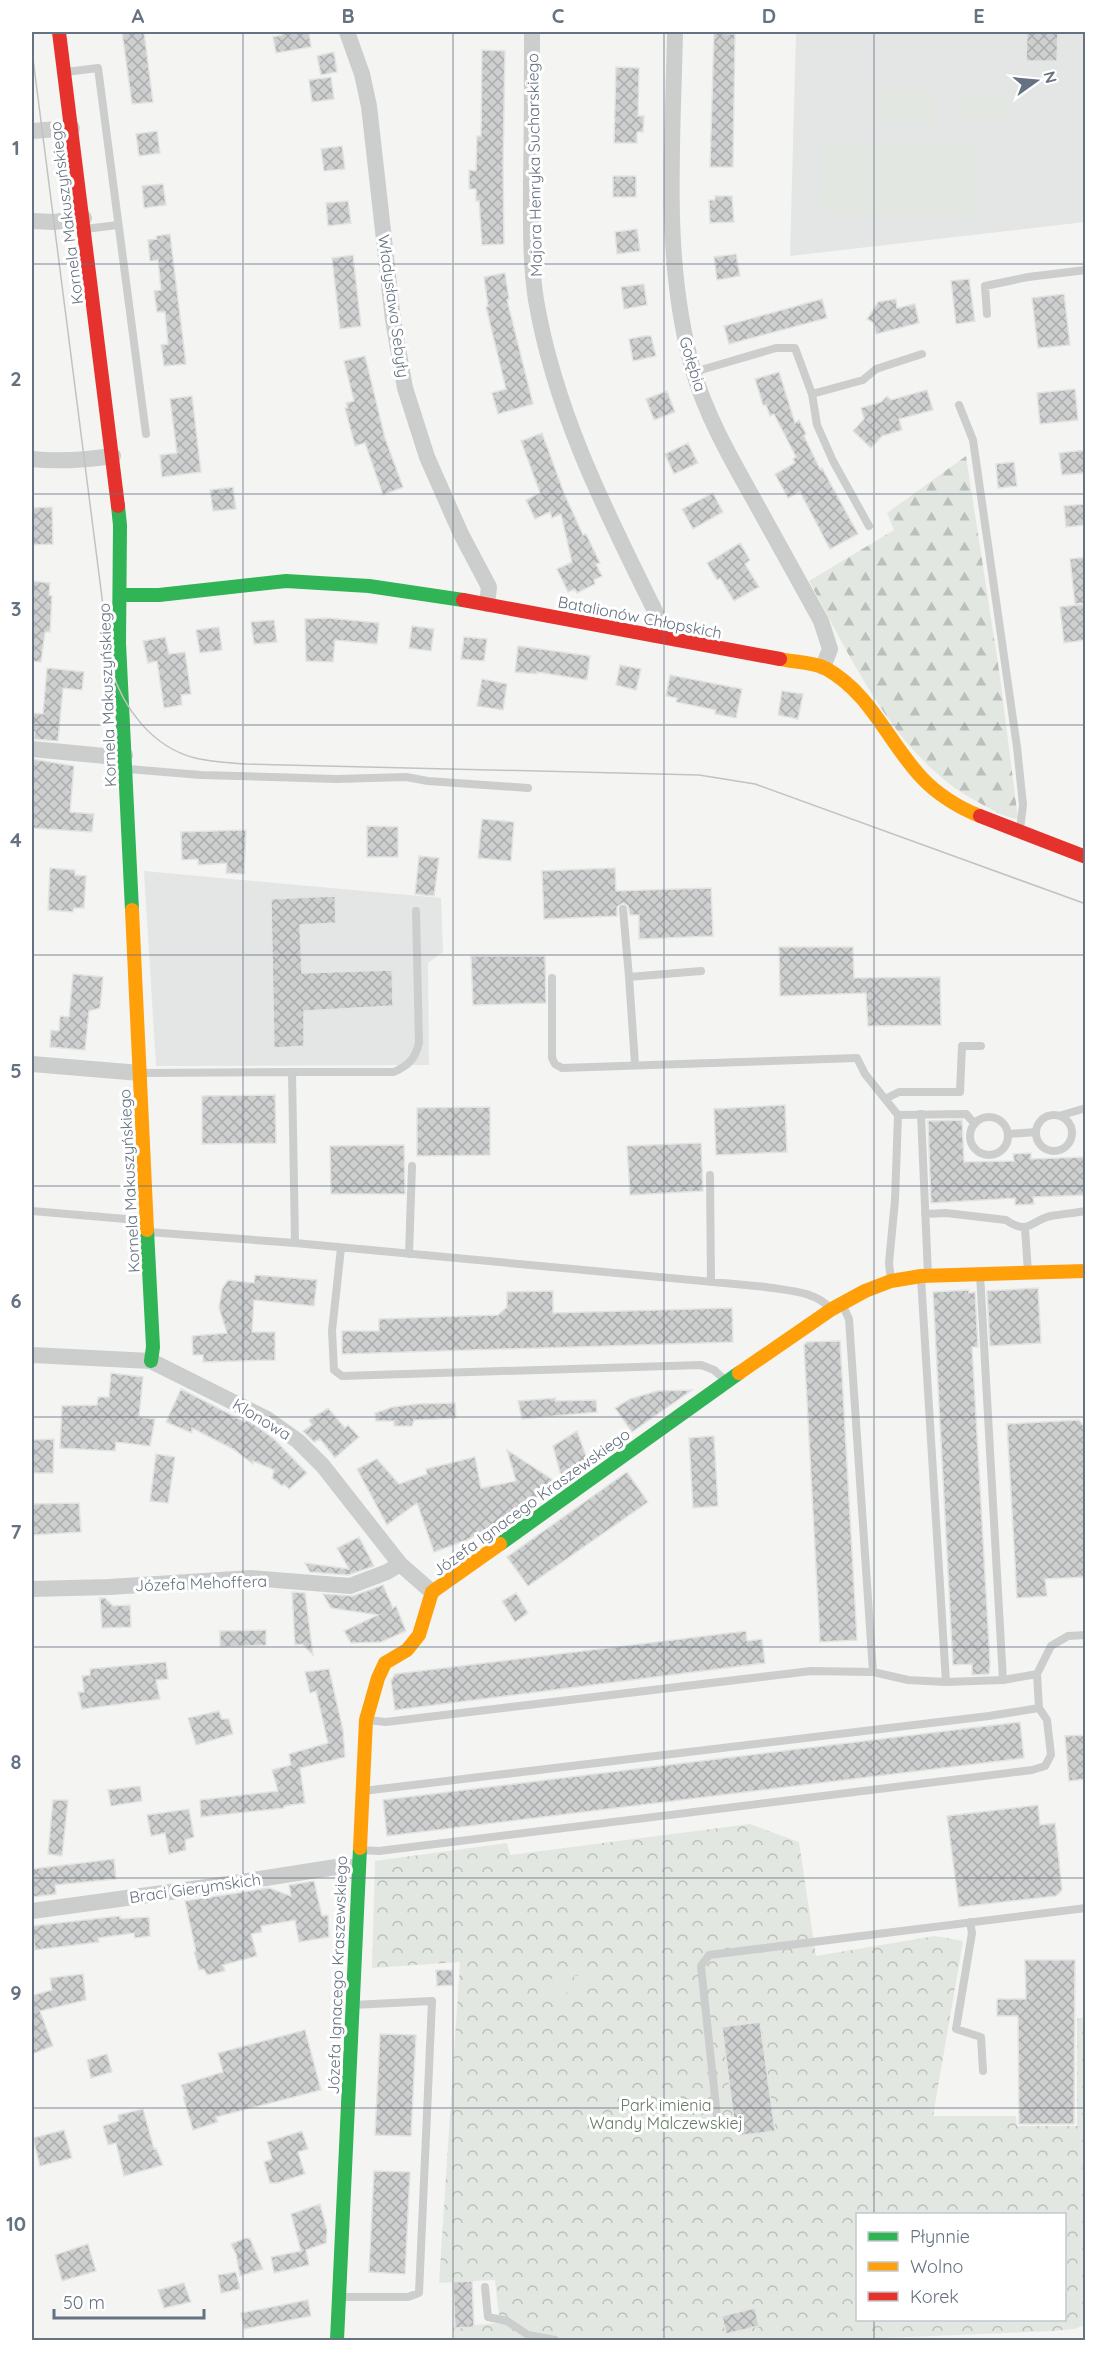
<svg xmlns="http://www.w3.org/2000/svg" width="1117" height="2372" font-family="Quicksand,sans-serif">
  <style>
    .built { fill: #e4e5e5 }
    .forest { fill: url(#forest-firs) }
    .park { fill: url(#park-crowns); fill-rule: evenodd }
    .garden { fill: #e3e7e1 }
    .building { fill: url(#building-cross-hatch); stroke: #e3e3e2; stroke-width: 1.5 }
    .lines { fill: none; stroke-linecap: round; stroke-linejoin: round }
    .lane { stroke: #cccdcd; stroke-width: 8 }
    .street { stroke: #cccdcd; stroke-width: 16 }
    .fast { stroke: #30b455; stroke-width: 14 }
    .slow { stroke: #ff9f0a; stroke-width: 14 }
    .jam { stroke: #e5322d; stroke-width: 14 }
    .tram { stroke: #c1c2c2; stroke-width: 1.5 }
    .grid { fill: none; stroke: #657281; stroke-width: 1.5; stroke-opacity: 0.55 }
    .labels { text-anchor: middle; stroke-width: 6; stroke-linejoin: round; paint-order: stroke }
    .street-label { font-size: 16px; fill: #657281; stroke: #fff }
    .park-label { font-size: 16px; fill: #667964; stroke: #fff }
    .neatline { fill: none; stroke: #657281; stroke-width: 2 }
    .grid-label { font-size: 20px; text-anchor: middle; font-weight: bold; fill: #657281 }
  </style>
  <defs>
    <pattern id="forest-firs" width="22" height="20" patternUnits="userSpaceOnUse" patternTransform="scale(1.5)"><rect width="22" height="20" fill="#e3e7e1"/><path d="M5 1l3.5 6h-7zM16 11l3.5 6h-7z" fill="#bcc0bc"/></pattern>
    <pattern id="park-crowns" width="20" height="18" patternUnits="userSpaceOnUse" patternTransform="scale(1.5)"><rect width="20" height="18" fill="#e3e7e1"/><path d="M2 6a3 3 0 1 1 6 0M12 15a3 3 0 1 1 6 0" fill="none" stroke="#bcc0bc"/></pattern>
    <pattern id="building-cross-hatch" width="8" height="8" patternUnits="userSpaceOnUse" patternTransform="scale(1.5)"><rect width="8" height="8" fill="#cecfcf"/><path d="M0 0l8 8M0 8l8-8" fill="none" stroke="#abacad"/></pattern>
  </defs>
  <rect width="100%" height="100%" fill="#f4f4f2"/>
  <path class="built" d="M796 32H1085V222L790 256Z
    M144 871 441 898 443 952 428 963 429 1065 156 1066Z"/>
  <path class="forest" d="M966 456 1000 677 1018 819C1002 817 991 809 976 801 895 757 852 659 809 581L894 530 887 513Z"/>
  <path class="park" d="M750 1824 799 1842 816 1956 935 1936 963 1941 933 2116H1016L1017 2126H1077V2018H1085V2325L1074 2329 1053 2331 882 2338 860 2340H454L453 2327 500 2323 495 2280 439 2283 460 1962 372 1968 375 1861 507 1843 510 1855ZM858 2214H1064V2320H858Z"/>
  <path class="garden" d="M879 91 934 92V123L878 122Z
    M959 93H1009V119L958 118Z
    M822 143 980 147 978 216 820 212Z
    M599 1972 602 1987 577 1991 574 1976Z
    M569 1976 571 1992 547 1996 544 1980Z"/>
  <path class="building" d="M122 32H144L153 102 132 104Z
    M282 32H309L311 47 276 53 273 37 282 35Z
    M1027 32H1058L1057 61H1026Z
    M714 33 735 34 733 167H710Z
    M482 50 505 51 503 167 504 244 482 245 479 201H476V189H469V170L476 171 477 136H481Z
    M334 52 337 72 321 75 317 56Z
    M616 67 639 68 638 116H644L643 132H637V143H614Z
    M331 77 334 99 312 102 309 80Z
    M157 131 160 153 139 156 136 134Z
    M342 146 345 169 324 171 321 149Z
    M613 176H636V197H613Z
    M163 184 166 205 144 208 142 186Z
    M715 196H732L734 222 710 223 709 200H715Z
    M348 201 351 223 328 226 326 203Z
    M637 229 640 251 617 254 615 232Z
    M170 234 186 364 164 366 161 345 168 344 165 312H157L154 291 161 290 158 260 150 261 148 240 157 239 156 236Z
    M736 254 740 276 717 280 714 257Z
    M353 255 361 326 340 329 332 258Z
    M505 273 509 299 507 300 533 404 498 414 492 393 506 389 486 307 488 306 484 277Z
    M969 279 975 321 956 324 951 281Z
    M644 284 647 305 624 309 621 287Z
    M1064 294 1070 345 1038 348 1032 298Z
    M822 299 827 318 729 344 724 326Z
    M896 299 897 308 915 304 919 323 876 334 874 323 867 319 878 302Z
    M644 336H651L656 356 633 361 629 339Z
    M365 356 385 438 403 487 383 495 365 443 355 446 345 408H348L346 403 354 401 344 361Z
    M779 372 795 423 799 420 806 434 804 436 820 469 822 468 858 534 830 549 800 492 788 498 775 474 795 463 793 459 796 457 774 414 770 416 766 405H763L755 379Z
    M1075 389 1078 420 1040 424 1037 393Z
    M927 390 933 410 899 419 902 430 882 436 871 448 853 431 864 419 861 408 881 402 887 396 891 400Z
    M667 391 675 412 654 420 646 399Z
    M192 396 201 472 162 477 160 455 177 453 170 399Z
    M542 433 564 493 583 535 586 534 600 563 596 564 602 576 594 580 595 584 577 593 575 589 568 592 557 569 572 562 561 514 552 518 550 512 535 519 526 500 540 493 521 441Z
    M688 443 698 463 674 474 665 454Z
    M1086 450V473L1062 475 1059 453Z
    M1014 462 1017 486 998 488 996 464Z
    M233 487 236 509 213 511 210 490Z
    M713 493 723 512 693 529 682 509Z
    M1086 504V525L1066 527 1064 506Z
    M52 507 53 544 32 545V508Z
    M740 543 750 560 745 564 759 587 734 601 720 578 717 580 707 563Z
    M1086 557V603L1075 604 1070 559Z
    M32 581 50 583 49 595 52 596 50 632H45L41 662 32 661Z
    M1086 604V640L1064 643 1060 607Z
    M328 618 379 623 377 644 335 640 333 662 306 661 305 619Z
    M274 620 277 642 254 644 251 622Z
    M412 626 434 629 431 651 409 648Z
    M219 627 222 650 200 653 196 630Z
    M165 637 169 654 185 652 191 694 181 695 182 705 164 708 157 661 148 663 143 641Z
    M464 637 487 639 484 661 461 659Z
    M518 646 590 656 587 680 537 672V674L515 672Z
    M620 665 641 669 636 690 616 685Z
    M47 668 84 672 82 690 63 688 58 741 34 739 35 732 32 731V713L43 714Z
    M670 675 742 689 736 718 715 714 716 710 676 702 677 698 666 696Z
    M482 679 507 684 503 710 477 706Z
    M782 691 803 694 798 719 778 715Z
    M32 759 74 766 70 812 94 814 92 832 32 828Z
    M482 819 514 822 511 861 478 858Z
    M367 826 398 827V857H367Z
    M246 830 244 874 226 873 227 863 198 865V859L182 860 181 832Z
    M419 856 439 858 434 896 415 894Z
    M50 868 75 870V875L86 876 84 908H74L73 912 48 910Z
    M615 868 616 891 711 888 713 936 639 939V915H630L628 906 623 903 617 907V916L544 919 542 871Z
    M335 896 336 923 300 925 302 973 392 970 393 1006 304 1011V1046L274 1048 271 899Z
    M779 947H853L854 978 940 977 941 1025 868 1026 866 993 780 996Z
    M471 956H545L546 1003 473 1005Z
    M73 974 103 977 100 1008 89 1011 85 1050 50 1047 51 1030 59 1031 60 1016 69 1017Z
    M275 1095 276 1143 202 1144V1096Z
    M785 1105 787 1152 716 1155 714 1109Z
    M490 1107V1155L417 1156V1108Z
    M962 1120 964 1162 1014 1161 1013 1154 1031 1153V1159L1086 1157V1195L1033 1197 1034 1204 1015 1205V1198L931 1203 928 1121Z
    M701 1143 703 1191 630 1195 627 1146Z
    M404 1145 405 1194H331L330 1146Z
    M255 1275 317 1280 314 1306 254 1300 252 1332H275V1360L203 1362V1355H193L192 1336 227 1333 219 1308 222 1289 228 1280 254 1283Z
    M1038 1288 1041 1343 990 1346 987 1291Z
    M969 1290V1293L975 1292 978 1347H972L990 1663 989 1674 972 1675V1664L953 1665 933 1292Z
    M553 1291V1313L732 1308 733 1342 342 1354V1331H379V1319L498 1315 507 1307V1292Z
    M840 1341 857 1640 820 1642 804 1345 807 1342Z
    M111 1373 143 1377 139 1417 155 1419 150 1446 116 1442 115 1451 60 1448 62 1406 97 1405 98 1397H109Z
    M181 1389 245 1422 246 1420 255 1425 274 1439 307 1473 289 1489 284 1484 282 1486 272 1478 274 1470 253 1461V1464L233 1449 192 1428V1433L166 1422Z
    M692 1390 632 1432 615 1408 630 1399 657 1391Z
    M556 1398 555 1401 596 1400 597 1412 522 1419 518 1401Z
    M455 1403 456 1418 414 1420 412 1426H394V1421H376L375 1413 393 1407 417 1404Z
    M328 1408 345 1428 348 1425 359 1437 335 1458 320 1439 314 1442 303 1431 312 1425 309 1420Z
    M1079 1420 1086 1429V1577L1045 1579 1047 1596 1017 1598 1007 1424Z
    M577 1431 588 1462 562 1480 553 1446Z
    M714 1436 718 1506 693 1508 689 1438Z
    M54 1439 53 1473H32V1440Z
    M507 1450 558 1483 504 1520 467 1540 434 1552 417 1503 387 1525 357 1469 377 1459 399 1484 427 1474 426 1469 475 1457 481 1488 516 1481Z
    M156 1454 175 1457 168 1503 150 1501Z
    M627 1472 648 1502 528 1586 507 1557Z
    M79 1503 81 1532 32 1535V1504Z
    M359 1537 374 1566 348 1575 310 1572 305 1563 349 1569 337 1548Z
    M383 1585 393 1608 396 1606 406 1631 381 1642 351 1643 344 1631 378 1615 331 1608 323 1594 353 1596Z
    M292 1592 305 1593 313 1655 302 1644 295 1645Z
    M516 1593 528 1613 515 1622 502 1601Z
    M100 1598H105L113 1606 130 1605 131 1627 102 1628Z
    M266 1630V1645L220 1647V1631Z
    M746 1631 747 1641 762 1639 765 1663 395 1710 391 1681 395 1674Z
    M166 1662 168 1679 156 1680 160 1699 82 1709 78 1692H84L82 1676 90 1675V1669Z
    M329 1669 343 1730 345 1757 300 1768 305 1803 284 1806V1808L201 1817 200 1800 278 1791 272 1770 291 1765 289 1754 328 1743 316 1691 310 1693 305 1672Z
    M219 1711 222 1719H229L233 1734 196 1745 188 1718Z
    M1020 1722 1024 1758 387 1836 383 1800Z
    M1086 1735V1779L1069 1781 1065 1736Z
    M140 1786 142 1801 111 1806 108 1790Z
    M53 1800H68L62 1856 48 1854Z
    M1038 1805 1040 1825 1055 1823 1062 1890 1056 1896 959 1907 947 1816Z
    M189 1809 194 1837 185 1840 186 1850 169 1854 165 1833 151 1836 147 1815Z
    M114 1859 116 1879 55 1885 56 1894 32 1897V1869Z
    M314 1881 322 1916 328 1915 329 1937 299 1942 295 1920 261 1926 262 1932 251 1934 257 1956 223 1965 225 1971 207 1975 204 1969 199 1970 194 1952H196L185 1901 269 1888 291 1896 289 1885Z
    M120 1916V1919L149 1917 150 1936 135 1938 134 1933 98 1938 99 1942 35 1950 32 1926Z
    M1025 1960H1075L1074 2124H1019L1018 2016H997V1999H1026Z
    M436 1970H452L453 1985 437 1986Z
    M83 1974 86 2000 40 2011 53 2046 32 2054V1993L34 1995 52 1990 50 1978Z
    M760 2022 775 2131 736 2136 722 2027Z
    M305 2030 321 2090 216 2117 218 2122 193 2130 183 2097 185 2096 181 2085 223 2072 218 2053Z
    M380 2034 416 2035 411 2136 375 2135Z
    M107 2054 112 2072 91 2078 87 2060Z
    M143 2109 154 2149 156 2148 163 2165 124 2176 116 2143 108 2145 103 2126 119 2121 118 2115Z
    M64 2130 72 2158 40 2166 33 2138Z
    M302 2131 308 2149 298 2152 305 2174 277 2183H270L264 2162 272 2159 267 2142Z
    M374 2171 410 2172 405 2274 369 2272Z
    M320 2204 327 2230 326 2243 306 2250 309 2265 274 2273 271 2257 301 2251 291 2214Z
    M246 2238 250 2239 263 2269 240 2276 236 2254 231 2244Z
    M88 2244 96 2271 62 2281 55 2255Z
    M236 2272 240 2289 221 2293 218 2275Z
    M472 2281 474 2327 455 2328 453 2282Z
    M184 2283 191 2302 164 2308 158 2290Z
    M308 2300 311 2316 244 2329 241 2313Z
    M755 2308 759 2326 726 2334 722 2316Z"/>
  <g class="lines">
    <path class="lane" d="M66 72 98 68 146 434
      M85 229 118 225
      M987 314 985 286 1028 277 1086 270
      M694 372 776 348H795L812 394 817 425 833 461 869 526
      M812 394 863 380 876 369 922 354
      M959 405 973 440 1017 747 1023 805 1020 829
      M128 769 201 775 337 779 406 777 428 781 528 788
      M623 909 629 977
      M552 978V1058L555 1064 562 1068 857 1058 865 1074 898 1115 895 1200 889 1263 891 1281
      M635 1064 629 977 701 971
      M292 1072H394C409 1065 415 1059 419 1043L416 911
      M142 1073 292 1072 295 1243
      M885 1099 899 1092H960L962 1046H981
      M921 1114 928 1275
      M1036 1133a18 18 0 1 1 36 0a18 18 0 1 1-36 0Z
      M898 1115 966 1114 974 1123
      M1062 1115 1086 1108
      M970 1136a19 19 0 1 1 38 0a19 19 0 1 1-38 0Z
      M1008 1134 1036 1132
      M710 1175 711 1282
      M32 1211 126 1219 145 1218
      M925 1214 946 1213 1006 1220C1029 1236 1031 1220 1051 1216 1062 1214 1074 1213 1086 1211
      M1025 1228 1028 1272
      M148 1232 295 1243 766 1287C790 1291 815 1291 831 1309
      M341 1248 332 1331 334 1370 342 1376 701 1365 714 1370 726 1381
      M409 1254 412 1166
      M980 1274 1003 1680 1037 1674
      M921 1278 946 1682 1003 1680
      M842 1304 849 1319 873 1672
      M367 1720 386 1722 811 1671 873 1672 908 1680 946 1682
      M363 1791 989 1716 1039 1708
      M360 1850 379 1851 1032 1770 1045 1766 1051 1755 1047 1720 1039 1708 1037 1674 1051 1646 1068 1636 1086 1635
      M970 1922 972 1933 956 2029 981 2037 983 2071
      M718 2126 701 1966 709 1955 1086 1908
      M485 2287 488 2317 507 2321 528 2335 555 2340
      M339 2297H408L419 2293 432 2001 353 2005"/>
    <path class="street" d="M347 32 362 74 369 106 393 320 405 388 427 457 461 534 489 587 487 604
      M532 32C532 82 532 132 531 182 531 221 530 261 536 300 555 412 606 512 656 613L654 635
      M675 32C673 145 662 260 693 370 706 415 730 457 753 498 776 539 798 580 821 621L830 649 823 667
      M32 131 72 128
      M32 221 54 222 84 218
      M32 459C59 462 85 460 113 456
      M32 749 105 756 125 755
      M32 1064 140 1073
      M32 1355 151 1361 267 1419 298 1441 323 1466 400 1564 432 1592
      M32 1589 109 1587 251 1578 350 1586 387 1572 400 1564
      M32 1911 221 1885 336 1867H358"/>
    <path class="fast" d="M118 506 120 525 119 643 132 910
      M120 595H159L286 581 369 586 463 600
      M147 1230 153 1347 151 1361
      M500 1544 739 1373
      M337 2340 360 1848"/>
    <path class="slow" d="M780 659C793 662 813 662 825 668 872 694 887 741 922 778 937 794 959 808 980 816
      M132 910 147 1230
      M739 1373 832 1309 865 1291 891 1281 921 1276 1086 1271
      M360 1848 366 1720 378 1678 385 1663 407 1650 419 1635 432 1592 500 1544"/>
    <path class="jam" d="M59 32 118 506
      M463 600 780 659
      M980 816 1086 857"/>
    <path class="tram" d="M32 51 111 668C123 708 152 747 195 758 212 762 229 763 246 764L699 775 755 784 1086 904"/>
  </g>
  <path class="grid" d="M243 32V2340M453 32V2340M664 32V2340M874 32V2214M32 264H1086M32 494H1086M32 725H1086M32 955H1086M32 1186H1086M32 1417H1086M32 1647H1086M32 1878H1086M32 2108H1086M874 2320V2340"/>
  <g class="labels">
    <g class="street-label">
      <text transform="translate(534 165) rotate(-91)" y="6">Majora Henryka Sucharskiego</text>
      <text transform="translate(66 213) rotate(-97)" y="6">Kornela Makuszyńskiego</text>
      <text transform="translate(394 306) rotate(82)" y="6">Władysława Sebyły</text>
      <text transform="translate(693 364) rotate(73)" y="6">Gołębia</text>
      <text transform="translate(640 617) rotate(11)" y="6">Batalionów Chłopskich</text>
      <text transform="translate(107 695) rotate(-92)" y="6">Kornela Makuszyńskiego</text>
      <text transform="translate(129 1181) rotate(-93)" y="6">Kornela Makuszyńskiego</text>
      <text transform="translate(262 1419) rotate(31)" y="6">Klonowa</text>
      <text transform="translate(531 1502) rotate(-36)" y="6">Józefa Ignacego Kraszewskiego</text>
      <text transform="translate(201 1583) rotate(-2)" y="6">Józefa Mehoffera</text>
      <text transform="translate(195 1888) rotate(-8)" y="6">Braci Gierymskich</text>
      <text transform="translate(337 1975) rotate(-88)" y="6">Józefa Ignacego Kraszewskiego</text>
    </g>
    <g class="park-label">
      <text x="666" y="2111">Park imienia<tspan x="666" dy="18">Wandy Malczewskiej</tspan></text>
    </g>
  </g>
  <rect width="1117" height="2372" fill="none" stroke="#ffffff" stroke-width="66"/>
  <rect x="856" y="2213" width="210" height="108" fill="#ffffff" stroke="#c1c7cd" stroke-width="1.5"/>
  <rect x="868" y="2232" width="30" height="9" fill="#30b455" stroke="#c1c7cd" stroke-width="1.5"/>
  <text x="910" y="2243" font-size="18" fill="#657281">Płynnie</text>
  <rect x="868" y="2262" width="30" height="9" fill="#ff9f0a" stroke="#c1c7cd" stroke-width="1.5"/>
  <text x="910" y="2273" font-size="18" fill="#657281">Wolno</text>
  <rect x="868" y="2292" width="30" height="9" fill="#e5322d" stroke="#c1c7cd" stroke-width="1.5"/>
  <text x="910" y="2303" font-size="18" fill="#657281">Korek</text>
  <g transform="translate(1036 81) rotate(75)" stroke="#ffffff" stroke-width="4.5" paint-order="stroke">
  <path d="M0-4.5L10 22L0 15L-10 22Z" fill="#657281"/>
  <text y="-9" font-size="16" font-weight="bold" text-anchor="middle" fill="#657281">N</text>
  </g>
  <path d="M54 2309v9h150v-9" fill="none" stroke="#657281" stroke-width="3"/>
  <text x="63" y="2309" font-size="18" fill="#657281" stroke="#ffffff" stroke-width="4.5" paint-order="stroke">50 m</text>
  <rect x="33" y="33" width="1051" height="2306" class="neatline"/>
  <g class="grid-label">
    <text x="138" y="23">A</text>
    <text x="348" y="23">B</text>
    <text x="558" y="23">C</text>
    <text x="769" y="23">D</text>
    <text x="979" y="23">E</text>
    <text x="16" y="155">1</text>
    <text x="16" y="386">2</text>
    <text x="16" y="616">3</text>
    <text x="16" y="847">4</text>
    <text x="16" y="1078">5</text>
    <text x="16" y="1308">6</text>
    <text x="16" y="1539">7</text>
    <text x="16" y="1769">8</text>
    <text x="16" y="2000">9</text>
    <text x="16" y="2231">10</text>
  </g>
</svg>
